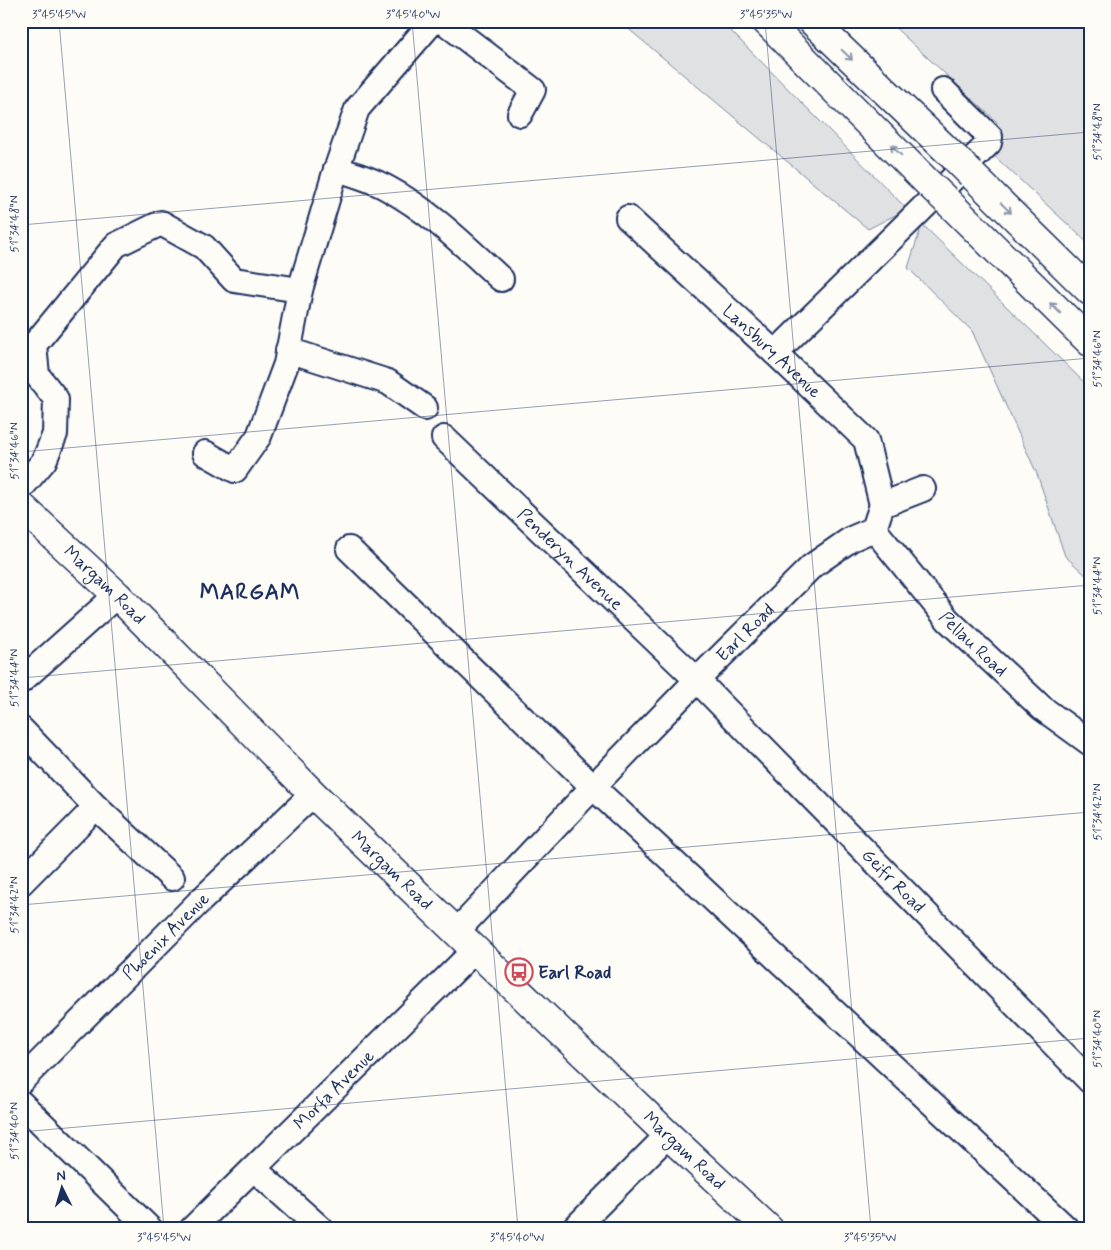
<svg xmlns="http://www.w3.org/2000/svg" width="1111" height="1250" font-family="Mynerve,sans-serif">
  <style>
    .green { fill: #e0e1e3; stroke: #7e88a0 }
    .lines { fill: none; stroke-linecap: round; stroke-linejoin: round }
    .minor-casing { stroke: #1b2f5e; stroke-width: 28 }
    .major-casing { stroke: #1b2f5e; stroke-width: 31 }
    .highway-casing { stroke: #1b2f5e; stroke-width: 31 }
    .minor { stroke: #fdfcf7; stroke-width: 24 }
    .major { stroke: #fdfcf7; stroke-width: 28 }
    .highway { stroke: #fdfcf7; stroke-width: 28 }
    .highway-bridge-casing { stroke: #1b2f5e; stroke-width: 31; stroke-linecap: butt }
    .highway-bridge { stroke: #fdfcf7; stroke-width: 28 }
    .oneway { stroke: #8c96aa }
    .ticks { fill: none; stroke: #1b2f5e; stroke-width: 1; stroke-opacity: 0.45 }
    .labels { text-anchor: middle; stroke-width: 4; stroke-linejoin: round; paint-order: stroke }
    .street-label { font-size: 18px; fill: #1b2f5e; stroke: #fdfcf7 }
    .poi-label { font-size: 18px; font-weight: bold; fill: #1b2f5e; stroke: #fdfcf7; text-anchor: start }
    .district-label { font-size: 22px; font-weight: bold; letter-spacing: 1px; fill: #1b2f5e; stroke: #fdfcf7 }
    .neatline { fill: none; stroke: #1b2f5e; stroke-width: 2 }
    .ticks-label { font-size: 12px; text-anchor: middle; fill: #1b2f5e }
  </style>
  <rect width="100%" height="100%" fill="#fdfcf7"/>
  <filter id="ink" filterUnits="userSpaceOnUse"><feTurbulence type="fractalNoise" baseFrequency=".02" numOctaves="2"/><feDisplacementMap in="SourceGraphic" scale="10" xChannelSelector="R" yChannelSelector="G"/><feConvolveMatrix kernelMatrix="1 2 1 2 8 2 1 2 1" color-interpolation-filters="sRGB"/></filter>
  <g filter="url(#ink)">
    <path class="green" d="M619 21H721L907 209 868 229Z
      M888 21H1090V245L991 153 1001 141 996 121Z
      M922 224 1090 388V579L1065 556 1037 474 972 331 908 268Z"/>
    <g class="lines">
      <g class="minor-casing">
        <g id="minor">
          <path d="M443 21 533 90 520 114"/>
          <path d="M336 169C354 174 371 179 387 188 430 211 465 246 501 279"/>
          <path id="s1" d="M628 218 775 353 866 440 882 505"/>
          <path d="M288 350 388 382 425 408"/>
          <path d="M775 353 989 143 990 137 943 90"/>
          <path id="s2" d="M444 438 697 680 1090 1081"/>
          <path d="M205 453 235 470 259 436 286 364 300 290 334 176 357 109 433 21"/>
          <path d="M21 488 44 461 55 434 56 399 37 375 34 345 116 245 161 223 204 247 234 280 300 290"/>
          <path id="s3" d="M874 529 948 620 1042 708 1090 743"/>
          <path d="M349 549 593 787 1067 1229"/>
          <path d="M21 681 117 595"/>
          <path d="M21 729 96 807 172 878"/>
          <path d="M21 883 96 807"/>
          <path id="s4" d="M457 931 593 787 697 680 812 566 851 539 874 529 882 505 923 489"/>
          <path id="s5" d="M21 1081 198 903 313 794"/>
          <path d="M21 1103 150 1229"/>
          <path d="M254 1169 321 1229"/>
          <path id="s6" d="M192 1229 475 950"/>
          <path d="M574 1229 668 1135"/>
        </g>
      </g>
      <g class="major-casing">
        <g id="major">
          <path id="s7" d="M21 506 117 595 313 794 668 1135 769 1229"/>
        </g>
      </g>
      <g class="highway-casing">
        <path id="highway" d="M766 21 930 185
          M812 21 956 159
          M971 174 1090 291
          M946 200 1090 342"/>
      </g>
      <use href="#minor" class="minor"/>
      <use href="#major" class="major"/>
      <use href="#highway" class="highway"/>
      <g class="highway-bridge-casing">
        <path id="highway-bridge" d="M956 159 971 174
          M930 185 946 200"/>
      </g>
      <use href="#highway-bridge" class="highway-bridge"/>
    </g>
    <defs><path id="oneway-shaft" d="M-6 0H5M1.5-3L5.5 0L1.5 3" fill="none" stroke-width="1.6" stroke-linecap="round" stroke-linejoin="round" transform="scale(1.25)"/></defs>
    <g class="oneway">
      <use href="#oneway-shaft" transform="translate(847 55) rotate(44)"/>
      <use href="#oneway-shaft" transform="translate(896 150) rotate(-135)"/>
      <use href="#oneway-shaft" transform="translate(1006 208) rotate(45)"/>
      <use href="#oneway-shaft" transform="translate(1055 308) rotate(-135)"/>
    </g>
  </g>
  <path class="ticks" d="M59 21 164 1229M412 21 518 1229M765 21 871 1229M21 225 1090 132M21 452 1090 358M21 678 1090 585M21 905 1090 812M21 1132 1090 1038"/>
  <defs>
    <g id="bus-ring" transform="scale(1.4375)"><circle r="9.5" fill="#fdfcf7" stroke="#d1495b" stroke-width="1.5"/><path d="M-5-6H5V4H4V6H2V4H-2V6H-4V4H-5ZM-3.5-4V0h7V-4ZM-3.5 1.2v1.5H-2V1.2ZM2 1.2v1.5H3.5V1.2Z" fill="#d1495b"/></g>
  </defs>
  <g fill-rule="evenodd">
    <use href="#bus-ring" x="519" y="972"/>
  </g>
  <g class="labels">
    <g class="street-label">
      <text dy="6" stroke="none"><textPath href="#s1" startOffset="196">Lansbury Avenue</textPath></text>
      <text dy="6" stroke="none"><textPath href="#s2" startOffset="175">Penderyn Avenue</textPath></text>
      <text dy="6" stroke="none"><textPath href="#s7" startOffset="115">Margam Road</textPath></text>
      <text dy="6" stroke="none"><textPath href="#s4" startOffset="415">Earl Road</textPath></text>
      <text dy="6" stroke="none"><textPath href="#s3" startOffset="152">Pellau Road</textPath></text>
      <text dy="6" stroke="none"><textPath href="#s7" startOffset="520">Margam Road</textPath></text>
      <text dy="6" stroke="none"><textPath href="#s2" startOffset="631">Geifr Road</textPath></text>
      <text dy="6" stroke="none"><textPath href="#s5" startOffset="205">Phoenix Avenue</textPath></text>
      <text dy="6" stroke="none"><textPath href="#s6" startOffset="199">Morfa Avenue</textPath></text>
      <text dy="6" stroke="none"><textPath href="#s7" startOffset="925">Margam Road</textPath></text>
    </g>
    <g class="poi-label">
      <text x="538" y="978">Earl Road</text>
    </g>
    <g class="district-label">
      <text x="250" y="599">MARGAM</text>
    </g>
  </g>
  <rect width="1111" height="1250" fill="none" stroke="#fdfcf7" stroke-width="55"/>
  <g transform="translate(62 1188) rotate(355)" stroke="#fdfcf7" stroke-width="4" paint-order="stroke">
  <path d="M0-4L9 19L0 12L-9 19Z" fill="#1b2f5e"/>
  <text y="-8" font-size="14" font-weight="bold" text-anchor="middle" fill="#1b2f5e">N</text>
  </g>
  <rect x="28" y="28" width="1056" height="1194" class="neatline"/>
  <g class="ticks-label">
    <text x="59" y="18">3°45'45"W</text>
    <text x="413" y="18">3°45'40"W</text>
    <text x="766" y="18">3°45'35"W</text>
    <text transform="translate(1097 132) rotate(-90)" y="4">51°34'48"N</text>
    <text transform="translate(14 224) rotate(-90)" y="4">51°34'48"N</text>
    <text transform="translate(1097 359) rotate(-90)" y="4">51°34'46"N</text>
    <text transform="translate(14 451) rotate(-90)" y="4">51°34'46"N</text>
    <text transform="translate(1097 586) rotate(-90)" y="4">51°34'44"N</text>
    <text transform="translate(14 678) rotate(-90)" y="4">51°34'44"N</text>
    <text transform="translate(1097 812) rotate(-90)" y="4">51°34'42"N</text>
    <text transform="translate(14 905) rotate(-90)" y="4">51°34'42"N</text>
    <text transform="translate(1097 1039) rotate(-90)" y="4">51°34'40"N</text>
    <text transform="translate(14 1131) rotate(-90)" y="4">51°34'40"N</text>
    <text x="164" y="1241">3°45'45"W</text>
    <text x="517" y="1241">3°45'40"W</text>
    <text x="870" y="1241">3°45'35"W</text>
  </g>
</svg>
